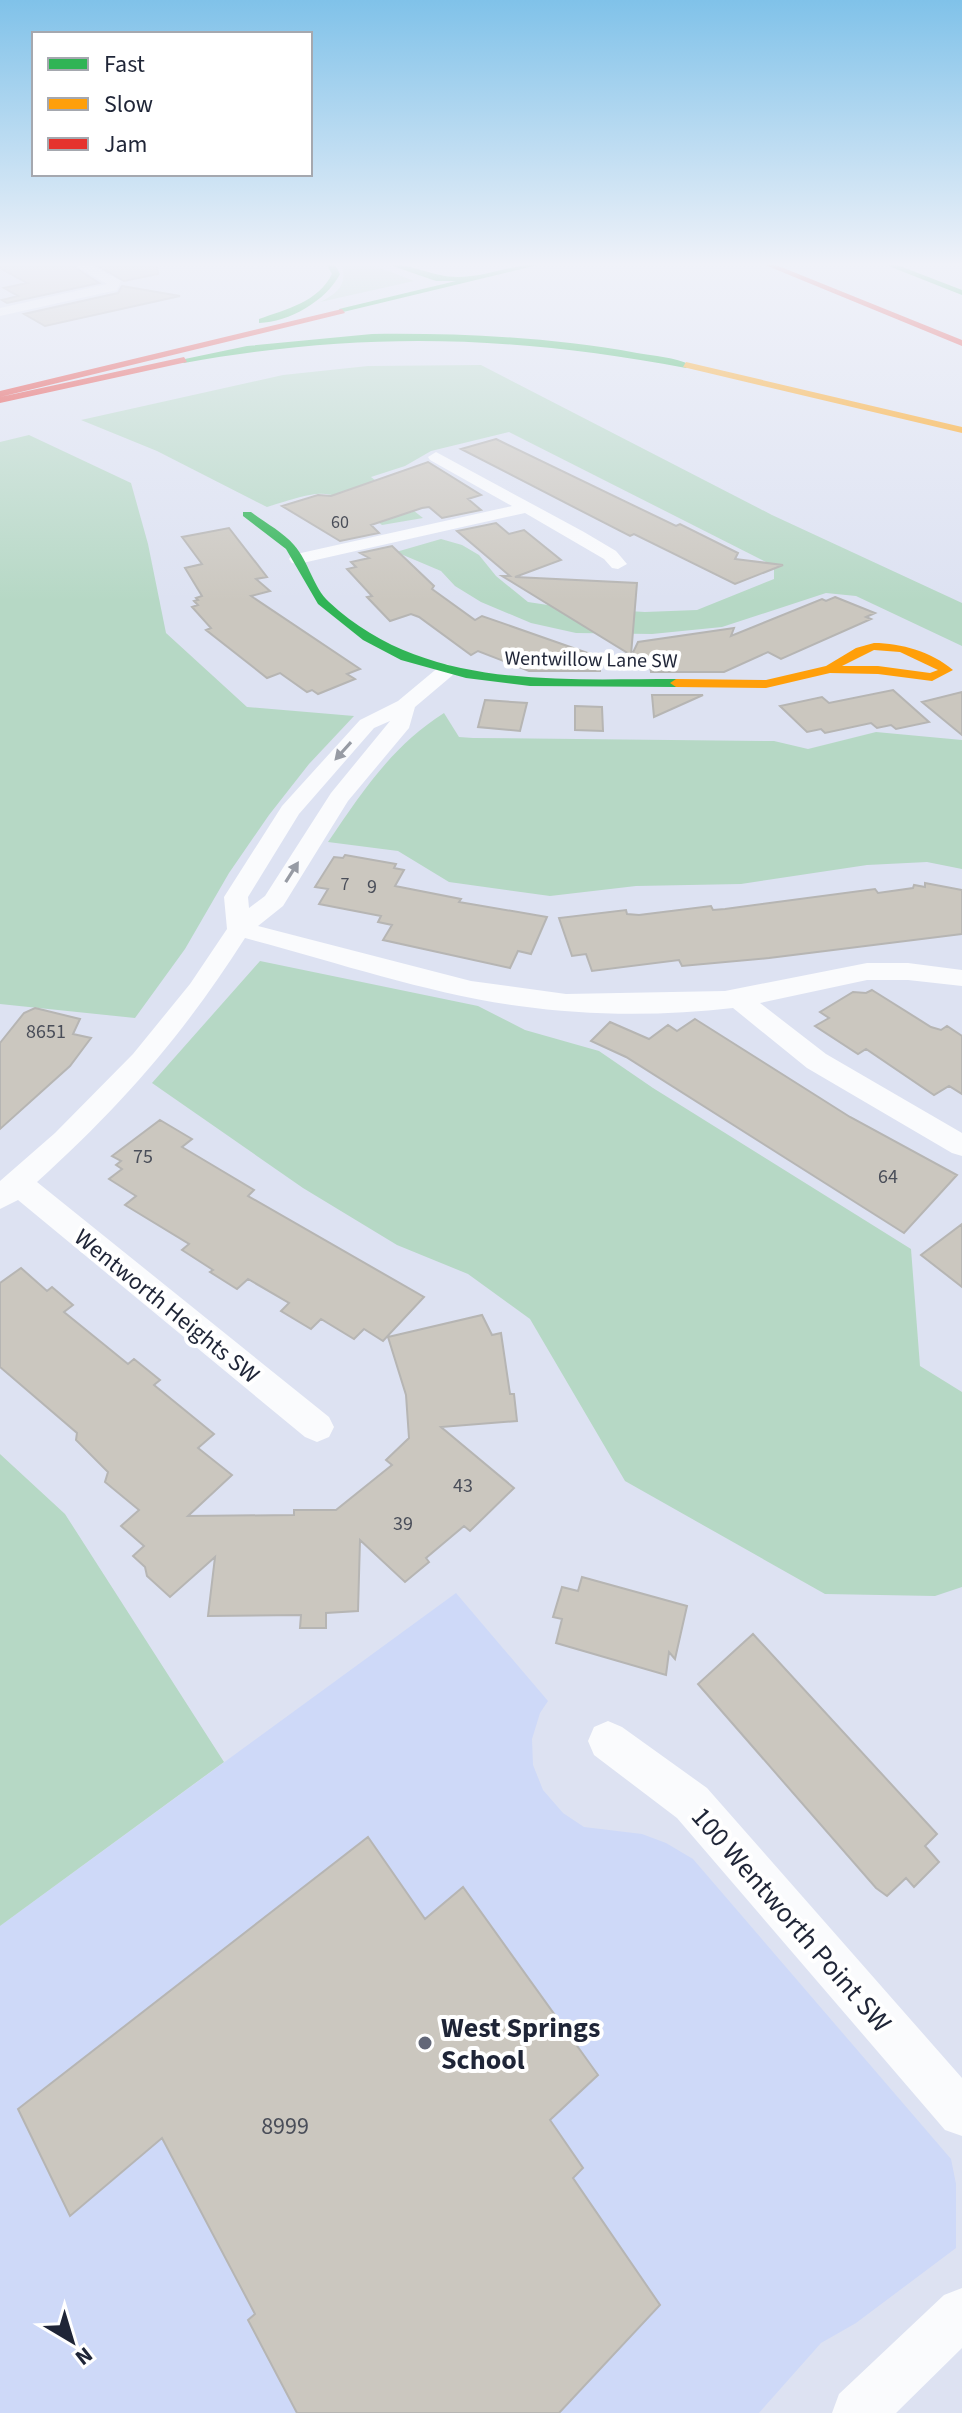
<svg xmlns="http://www.w3.org/2000/svg" width="962" height="2413" font-family="'Source Sans 3',sans-serif">
  <style>
    .built { fill: #ced9f8 }
    .green { fill: #b6d8c5 }
    .building { fill: #cbc7bf; stroke: #b6b5b3; stroke-width: 2 }
    .lines { fill: none; stroke-linecap: round; stroke-linejoin: round }
    .street { fill: #fafbfd; fill-rule: evenodd }
    .fast { fill: #30b455; fill-rule: evenodd }
    .slow { fill: #ff9f0a; fill-rule: evenodd }
    .jam { fill: #e5322d; fill-rule: evenodd }
    .oneway { fill: #979ba4 }
    .poi-dot { fill: #626778; stroke: #fff; stroke-width: 3 }
    .labels { text-anchor: middle; stroke-width: 8; stroke-linejoin: round; paint-order: stroke }
    .far-number-label { font-size: 18px; fill: #4a4e59 }
    .far-street-label { font-size: 20px; fill: #1f2537; stroke: #fff }
    .number-label { font-size: 20px; fill: #4a4e59 }
    .street-label { font-size: 24px; fill: #1f2537; stroke: #fff }
    .near-number-label { font-size: 24px; fill: #4a4e59 }
    .near-street-label { font-size: 28px; fill: #1f2537; stroke: #fff }
    .near-poi-label { font-size: 28px; font-weight: bold; fill: #1f2537; stroke: #fff; text-anchor: start }
  </style>
  <rect width="100%" height="100%" fill="#dde2f2"/>
  <path class="built" d="M456 1593 548 1701 540 1713 532 1739 533 1765 543 1790 563 1813 584 1827 642 1834 666 1843 693 1859 951 2159 956 2184V2248L856 2323 821 2343 759 2413H0V1926Z"/>
  <path class="green" d="M340 263H368L414 281 320 302C337 294 350 283 340 263Z
    M481 365 772 515 962 603V646L856 596 826 593 722 627 652 634 576 633 531 623 481 602 455 586 441 571 396 552 441 539 462 545 479 555 496 576 528 602 561 607 645 612 697 610 774 579V566L509 432 431 451 405 466 371 477 423 518 382 525C329 487 330 487 267 507L157 451 81 420 283 375 368 366Z
    M29 435 131 483 148 544 166 633 247 707 354 716 309 764 269 815 229 873 185 949 135 1018 0 1004V442Z
    M444 713 459 737 473 738 774 741 808 749 876 732 962 740V869L927 862 867 865 741 884 636 886 550 896 449 882 398 851 328 842C363 791 391 747 444 713Z
    M260 961 478 1006 525 1030 599 1051 653 1088 911 1249 920 1366 962 1392V1587L935 1596 825 1594 625 1481 530 1319 468 1274 397 1245 303 1188 152 1083Z
    M0 1454 65 1514 224 1762 0 1926Z"/>
  <path class="building" d="M0 263H68L99 283 7 303 2 300 18 296 4 288 27 283 0 268Z
    M93 263H156L158 274 124 281Z
    M122 286 180 296 45 326 24 314 118 293Z
    M496 439 676 526 680 524 738 553 735 559 783 565 735 584 634 534 630 536 461 449Z
    M428 462 481 495 468 499 481 510 442 518 429 507 422 508 371 525 379 533 340 541 282 506 318 495 331 496Z
    M496 523 509 534 524 530 561 560 515 577 637 583 631 655 502 576H510L457 531Z
    M229 528 267 577 256 579 270 591 251 596 360 669 347 674 355 679 318 694 312 690 307 692 280 673 267 678 206 630 211 628 192 607 198 605 194 601 198 600 196 598 202 596 185 568 202 564 182 537Z
    M392 546 434 586 432 589 475 620 482 616 599 657 600 671H529L478 651 471 655 419 617 411 614 390 621 367 597 372 596 347 569 356 567 351 562 369 558 360 553Z
    M835 597 875 613 866 617 871 619 781 659 768 652 724 672H651L650 666 627 665 638 642 734 628 731 636 822 599 826 601Z
    M893 690 929 722 896 729 891 725 877 728 871 723 825 733 821 729 807 732 780 706 822 697 829 703Z
    M962 692V735L922 702Z
    M652 695H703L654 717Z
    M485 700 527 703 520 731 478 727Z
    M575 706 602 707 603 731 575 730Z
    M345 855 396 864 394 868 404 870 395 886 461 899 459 902 547 917 531 954 518 951 510 968 383 940 392 925 378 922 381 916 319 904 328 889 315 887 334 857 343 858Z
    M925 883 962 890V934L769 958 682 966 679 960 592 971 586 954 572 956 559 918 626 910 627 914 639 915 711 906 713 910 725 909 875 889 878 893 913 888 914 885 925 887Z
    M872 990 931 1027 941 1030 947 1026 962 1036V1094L949 1086 934 1095 866 1049 858 1054 815 1026 829 1018 820 1012 853 992 866 993Z
    M35 1008 80 1019 73 1034 91 1038 70 1066 0 1129V1043L24 1013Z
    M695 1019 850 1117 957 1175 904 1233 626 1057 591 1041 610 1022 649 1039 668 1025 677 1031Z
    M160 1120 192 1139 182 1147 254 1190 248 1196 424 1297 383 1341 364 1329 354 1339 321 1319 311 1329 281 1311 289 1303 248 1279 237 1289 210 1272 213 1270 182 1250 189 1244 125 1205 136 1196 109 1179 122 1169 116 1165 121 1161 112 1156Z
    M962 1224V1287L921 1255Z
    M21 1268 47 1291 52 1287 73 1305 64 1312 128 1364 134 1359 160 1380 154 1385 214 1434 198 1448 232 1475 188 1516 294 1515V1510H336L392 1465 386 1460 409 1438 406 1395 388 1337 482 1315 492 1335 501 1333 510 1394H514L517 1421 441 1427 514 1488 470 1531 464 1526 426 1558 429 1562 405 1582 360 1540 358 1611 326 1613V1628H300L301 1615 208 1616 215 1557 170 1597 147 1576 145 1567 133 1556 144 1546 121 1526 139 1510 105 1482 108 1472 76 1440 77 1433 0 1367V1283Z
    M582 1577 687 1606 675 1659 669 1652 666 1675 556 1643 562 1619 553 1617 562 1587 578 1591Z
    M753 1634 937 1834 925 1846 939 1862 914 1887 906 1878 887 1896 876 1888 698 1684Z
    M368 1837 425 1919 463 1887 598 2075 550 2120 583 2168 573 2178 660 2305 559 2413H297L248 2320 255 2314 162 2138 70 2216 18 2109Z"/>
  <g class="lines">
    <path class="street" d="M71 263H87L121 281 117 290 0 316V308L107 284Z
      M436 452 584 532 616 551 627 564 618 569 612 568 604 559 525 513 298 564 292 563 289 559 292 555 512 506 430 460 428 457Z
      M447 664 457 670 454 674 415 707 409 728 348 801 283 906 258 926 471 981 566 994 725 991 867 963H908L962 970V986L908 980H867L760 1003 826 1054 962 1133V1156L952 1153 807 1068 733 1008C664 1016 589 1016 519 1006 426 993 336 962 245 938 184 1034 121 1106 37 1182L329 1417 334 1427 329 1437 317 1442 305 1437 18 1200 0 1209V1181L55 1133 133 1054 190 984 227 929 224 897 282 806 360 720 398 701 440 666ZM390 721 331 793 265 896 249 908 248 897 299 814 374 728Z
      M608 1721 622 1727 707 1788 962 2078V2136L945 2130 677 1818 594 1755 588 1741 594 1727Z
      M962 2288V2348L896 2413H832L839 2394 944 2295Z"/>
    <path class="fast" d="M326 263H334L340 274C326 301 289 322 259 323V319C287 309 318 302 332 274Z
      M384 263C410 263 432 277 458 277 488 277 516 263 546 263L339 313V309L456 281H436Z
      M881 263H892L962 290V295Z
      M372 334C461 333 549 337 637 353 653 356 676 357 690 365L686 368C511 335 360 331 184 363L180 360 247 346Z
      M243 512H251C264 522 283 532 294 545 309 562 313 587 329 602 423 690 556 679 676 679L682 683 676 687 530 686 466 678 401 660 363 640 318 604 286 549 243 516Z"/>
    <path class="slow" d="M686 362 962 427V433L683 367Z
      M874 643C901 643 932 652 953 670L932 681 878 674 830 673 766 688 676 687 670 683 676 679 766 680 826 666 856 648ZM874 650 900 652 938 670 930 673 878 666H842Z"/>
    <path class="jam" d="M760 263H771L962 340V346Z
      M342 309 345 313 0 397V391Z
      M184 357 187 362 0 403V397Z"/>
  </g>
  <defs><path id="oneway-solid" d="M-6-.8H1V-3.2L6.5 0L1 3.2V.8H-6Z" transform="scale(2)"/></defs>
  <g class="oneway">
    <use href="#oneway-solid" transform="translate(343 751) rotate(132)"/>
    <use href="#oneway-solid" transform="translate(292 872) rotate(-58)"/>
  </g>
  <linearGradient id="sky" x2="0" y2="1"><stop stop-color="#80c2e9"/><stop offset="0.44" stop-color="#f0f2f9"/><stop offset="1" stop-color="#f0f2f9" stop-opacity="0"/></linearGradient>
  <rect width="962" height="601" fill="url(#sky)"/>
  <circle class="poi-dot" cx="425" cy="2043" r="8"/>
  <g class="labels">
    <g class="far-number-label">
      <text x="340" y="528">60</text>
      <text x="345" y="890">7</text>
    </g>
    <g class="far-street-label">
      <text transform="translate(591 659) rotate(1)" y="7">Wentwillow Lane SW</text>
    </g>
    <g class="number-label">
      <text x="372" y="893">9</text>
      <text x="46" y="1038">8651</text>
      <text x="143" y="1163">75</text>
      <text x="888" y="1183">64</text>
      <text x="463" y="1492">43</text>
      <text x="403" y="1530">39</text>
    </g>
    <g class="street-label">
      <text transform="translate(167 1306) rotate(39)" y="8">Wentworth Heights SW</text>
    </g>
    <g class="near-number-label">
      <text x="285" y="2134">8999</text>
    </g>
    <g class="near-street-label">
      <text transform="translate(792 1919) rotate(49)" y="10">100 Wentworth Point SW</text>
    </g>
    <g class="near-poi-label">
      <text x="441" y="2037">West Springs<tspan x="441" dy="32">School</tspan></text>
    </g>
  </g>
  <rect x="32" y="32" width="280" height="144" fill="#ffffff" stroke="#a5a8af" stroke-width="2"/>
  <rect x="48" y="58" width="40" height="12" fill="#30b455" stroke="#a5a8af" stroke-width="2"/>
  <text x="104" y="72" font-size="24" fill="#1f2537">Fast</text>
  <rect x="48" y="98" width="40" height="12" fill="#ff9f0a" stroke="#a5a8af" stroke-width="2"/>
  <text x="104" y="112" font-size="24" fill="#1f2537">Slow</text>
  <rect x="48" y="138" width="40" height="12" fill="#e5322d" stroke="#a5a8af" stroke-width="2"/>
  <text x="104" y="152" font-size="24" fill="#1f2537">Jam</text>
  <g transform="translate(72 2341) rotate(142)" stroke="#ffffff" stroke-width="6" paint-order="stroke">
  <path d="M0-6L14 30L0 20L-14 30Z" fill="#1f2537"/>
  <text y="-12" font-size="22" font-weight="bold" text-anchor="middle" fill="#1f2537">N</text>
  </g>
</svg>
